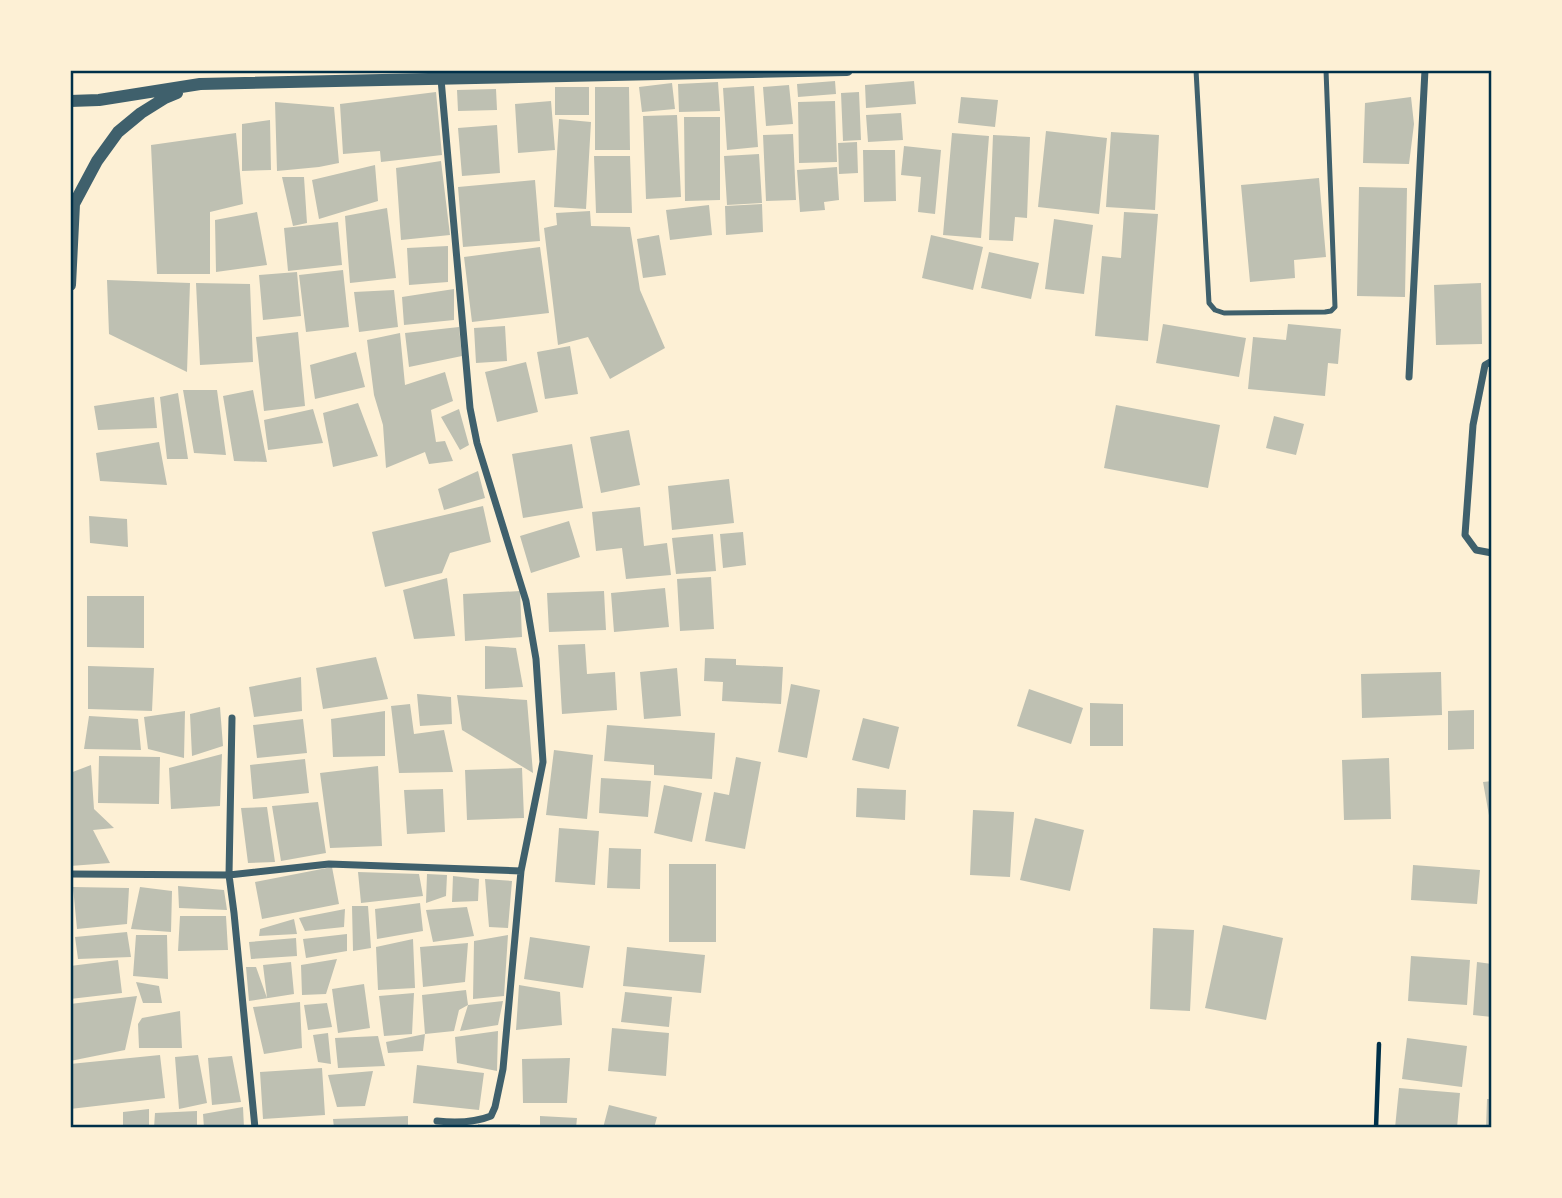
<svg xmlns="http://www.w3.org/2000/svg" width="1562" height="1198" font-family="'Open Sans',sans-serif">
  <style>
    .building { fill: #bec0b2 }
    .lines { fill: none; stroke-linecap: round; stroke-linejoin: round }
    .path { stroke: #003049; stroke-width: 4.5 }
    .service { stroke: #3f606c; stroke-width: 5 }
    .minor { stroke: #3f606c; stroke-width: 7 }
    .tertiary { stroke: #3f606c; stroke-width: 12 }
    .neatline { fill: none; stroke: #003049; stroke-width: 2.5 }
  </style>
  <rect width="100%" height="100%" fill="#fdf0d5"/>
  <path class="building" d="M835 81 836 94 798 97 797 84Z
    M914 81 916 104 866 108 865 85Z
    M718 82 720 111 679 112 678 84Z
    M672 83 675 109 642 112 639 87Z
    M789 85 793 124 766 126 763 87Z
    M754 86 758 147 727 150 723 88Z
    M555 87H589V115H555Z
    M595 87H629L630 150H595Z
    M496 89 497 110 458 111 457 90Z
    M436 92 442 155 381 162 380 151 343 154 340 104Z
    M859 92 861 140 843 141 841 93Z
    M961 97 998 100 995 127 958 123Z
    M1411 97 1414 124 1409 164 1363 163 1365 103Z
    M551 101 555 150 518 153 515 104Z
    M835 101 837 162 799 163 798 102Z
    M275 102 334 107 339 163 319 167 277 171Z
    M901 113 903 140 868 142 866 115Z
    M677 115 681 197 646 199 643 116Z
    M684 117H720V200L685 201Z
    M559 119 591 122 586 209 554 207Z
    M270 120 271 170 242 171V124Z
    M497 125 500 173 462 176 458 128Z
    M1046 131 1107 138 1099 214 1038 207Z
    M1111 132 1159 135 1155 210 1106 207Z
    M236 133 243 204 210 212V274H157L151 145Z
    M952 133 989 136 981 238 943 235Z
    M793 134 796 200 766 201 763 135Z
    M993 135 1030 137 1027 218 1015 217 1013 241 989 240Z
    M857 142 858 173 839 174 838 143Z
    M904 146 941 150 935 214 918 212 921 177 901 175Z
    M863 150H895L896 201 864 202Z
    M759 154 762 203 727 205 724 156Z
    M594 156H630L632 213H596Z
    M441 161 450 235 401 240 396 168Z
    M375 165 378 201 319 219 312 180Z
    M837 167 839 200 824 202 825 210 800 212 797 170Z
    M282 177H304L307 223 293 226Z
    M1319 178 1326 257 1294 260 1295 278 1250 282 1241 185Z
    M535 180 540 241 463 247 458 187Z
    M1359 187 1407 188 1405 297 1357 296Z
    M762 204 763 232 726 235 725 206Z
    M709 205 712 235 670 240 666 210Z
    M387 208 396 278 350 283 345 216Z
    M590 211 591 226 630 227 640 290 665 348 610 379 588 337 558 345 544 228 557 225 556 213Z
    M257 212 267 265 216 272 215 220Z
    M1124 212 1158 214 1148 341 1095 336 1102 256 1121 258Z
    M1054 219 1093 225 1084 294 1045 289Z
    M338 222 342 265 288 271 284 228Z
    M659 235 666 275 643 278 637 239Z
    M931 235 983 247 973 290 922 278Z
    M448 246V282L409 285 407 248Z
    M540 247 549 313 472 322 464 257Z
    M989 252 1039 263 1031 299 981 288Z
    M343 270 349 327 306 332 299 275Z
    M297 272 301 316 263 320 259 275Z
    M107 280 190 283 187 372 109 334Z
    M196 283 250 284 253 362 200 365Z
    M1481 283 1482 344 1436 345 1434 285Z
    M454 289V320L404 325 402 297Z
    M394 290 398 327 359 332 354 292Z
    M1163 324 1246 338 1239 377 1156 363Z
    M1288 324 1341 329 1338 364 1328 363 1325 396 1248 389 1253 337 1286 340Z
    M505 326 507 361 476 363 474 328Z
    M459 327 462 356 409 367 405 333Z
    M298 332 305 406 264 411 256 337Z
    M400 333 405 385 445 372 453 401 431 410 436 442 445 441 453 461 429 464 425 452 386 468 383 425 374 395 367 340Z
    M570 346 578 394 545 399 537 352Z
    M356 352 365 387 315 399 310 365Z
    M526 362 538 412 497 422 485 372Z
    M183 390H217L226 455 194 453Z
    M253 390 267 462 234 461 223 396Z
    M178 393 188 459H167L160 397Z
    M154 397 157 428 98 430 94 406Z
    M358 403 378 456 333 467 323 413Z
    M1116 405 1220 425 1208 488 1104 468Z
    M313 409 323 443 268 450 264 420Z
    M459 409 469 445 460 450 441 417Z
    M1274 416 1304 424 1296 455 1266 448Z
    M629 430 640 485 601 493 590 437Z
    M159 442 167 485 100 481 96 453Z
    M572 444 583 508 523 518 512 454Z
    M478 471 485 498 444 510 438 489Z
    M729 479 734 523 672 530 668 486Z
    M483 506 491 542 450 553 442 573 385 587 372 532Z
    M640 507 644 546 667 543 671 575 626 579 622 548 596 551 592 512Z
    M89 516 127 519 128 547 90 543Z
    M569 521 580 557 531 573 520 536Z
    M743 532 746 565 723 568 720 534Z
    M713 534 716 571 676 574 672 538Z
    M711 577 714 629 680 631 677 579Z
    M447 578 455 636 414 639 403 590Z
    M665 588 669 627 614 632 611 593Z
    M520 591 522 637 465 641 463 594Z
    M604 591 606 630 549 632 547 593Z
    M87 596H144V648L87 647Z
    M585 644 587 674 615 672 617 710 562 714 558 645Z
    M485 646 516 648 523 687 485 689Z
    M376 657 388 699 323 709 316 668Z
    M705 658 736 659V665L783 667 781 704 722 701 723 682 704 681Z
    M88 666 154 668 152 711 88 709Z
    M677 668 681 716 644 719 640 672Z
    M1441 672 1442 715 1362 718 1361 674Z
    M301 677 302 711 254 717 249 687Z
    M791 684 820 690 807 758 778 752Z
    M1029 689 1083 708 1071 744 1017 726Z
    M417 694 451 697 452 724 420 726Z
    M457 695 527 700 533 773 462 730Z
    M1090 703 1123 704V746H1090Z
    M410 704 414 734 444 730 453 772 399 773 391 706Z
    M220 707 223 746 192 756 190 714Z
    M1474 710V749L1448 750V711Z
    M185 711 184 758 148 749 144 717Z
    M385 711V756L333 757 331 719Z
    M89 716 138 719 141 750 84 749Z
    M863 718 899 727 889 769 852 760Z
    M303 719 307 753 257 758 253 725Z
    M607 725 715 733 712 779 654 775V765L604 761Z
    M554 750 593 755 587 819 546 815Z
    M222 754 220 806 171 809 169 768Z
    M99 756 160 757 159 804 98 803Z
    M736 757 761 762 745 849 705 841 714 792 729 795Z
    M1389 758 1391 819 1344 820 1342 760Z
    M305 759 309 793 253 799 250 765Z
    M91 765 94 809 114 828 93 830 110 863 70 866V773Z
    M378 766 382 846 330 848 320 773Z
    M522 768 524 818 467 820 465 770Z
    M601 778 651 781 648 817 599 813Z
    M1492 781V821H1490L1483 782Z
    M664 785 702 793 692 842 654 833Z
    M857 788 906 790 905 820 856 817Z
    M443 789 445 832 407 834 404 790Z
    M318 802 326 853 281 861 272 806Z
    M267 807 275 862 248 863 241 808Z
    M973 810 1014 812 1010 877 970 875Z
    M1035 818 1084 830 1070 891 1020 880Z
    M559 828 599 831 595 885 555 882Z
    M609 848 641 849 640 889 607 888Z
    M669 864H716V942H669Z
    M1413 865 1480 870 1477 904 1411 900Z
    M332 867 339 904 262 919 255 882Z
    M358 872 419 874 423 896 361 903Z
    M427 874 447 875 446 896 426 903Z
    M453 876 479 879 478 901 452 902Z
    M485 879 512 881 508 928 489 927Z
    M178 886 224 890 227 910 179 908Z
    M73 887 129 888 127 924 77 929Z
    M140 887 172 891 171 932 131 929Z
    M420 903 423 931 377 939 375 909Z
    M352 906H368L371 948 353 951Z
    M467 907 474 936 433 942 426 910Z
    M345 909 344 927 305 931 299 918Z
    M180 916H226L228 950 178 951Z
    M294 919 297 934 259 936 260 929Z
    M1223 925 1283 938 1266 1020 1205 1008Z
    M1153 928 1194 930 1190 1011 1150 1009Z
    M127 932 131 957 78 959 75 937Z
    M347 934V951L306 958 303 939Z
    M136 935H167L168 979 133 976Z
    M508 935 504 996 473 999 474 941Z
    M530 937 590 946 583 988 524 979Z
    M296 938 297 956 251 959 249 942Z
    M413 939 415 988 378 990 376 947Z
    M468 943 465 982 423 987 420 947Z
    M627 947 705 955 701 993 623 986Z
    M1411 956 1470 960 1467 1005 1408 1001Z
    M337 959 326 994 302 995 301 965Z
    M118 960 122 993 70 999V966Z
    M291 962 294 994 249 1001 246 967H256L267 998 263 965Z
    M1477 962 1492 964V1017L1473 1015Z
    M136 982 159 986 162 1003H143Z
    M364 984 370 1028 338 1033 332 989Z
    M519 985 560 992 562 1025 516 1030Z
    M466 990 468 1005 459 1010 454 1031 425 1034 422 995Z
    M625 992 672 997 669 1027 621 1022Z
    M414 993 412 1034 384 1036 379 996Z
    M137 996 125 1050 70 1061V1004Z
    M503 1001 498 1025 460 1031 468 1005Z
    M300 1002 302 1048 264 1054 253 1007Z
    M327 1003 332 1027 308 1030 304 1005Z
    M180 1011 182 1048H139L138 1024 142 1018Z
    M612 1028 669 1033 666 1076 608 1071Z
    M498 1031 497 1071 457 1063 455 1037Z
    M328 1033 331 1064 318 1062 313 1035Z
    M425 1034 423 1051 388 1053 386 1042Z
    M378 1036 385 1066 338 1068 335 1038Z
    M1407 1038 1467 1046 1462 1087 1402 1079Z
    M160 1055 165 1098 70 1109V1064Z
    M198 1055 207 1103 179 1109 175 1057Z
    M232 1056 241 1102 212 1105 208 1058Z
    M570 1058 567 1103H523L522 1059Z
    M417 1065 484 1073 479 1110 413 1103Z
    M322 1068 325 1115 263 1119 260 1072Z
    M373 1071 365 1106 337 1107 328 1075Z
    M1399 1088 1460 1093 1457 1128H1395Z
    M1487 1099H1492V1128H1486Z
    M609 1105 657 1117 654 1128H603Z
    M243 1107 244 1128H204L203 1114Z
    M149 1109V1128H123V1112Z
    M197 1111V1128H154L155 1113Z
    M408 1116V1128H334L333 1119Z
    M540 1116 577 1118 576 1128H540Z
    M478 1124H520V1128H478Z"/>
  <g class="lines">
    <path class="path" d="M1376 1128 1379 1044"/>
    <path class="service" d="M1196 70 1209 303 1215 310 1224 313 1325 312 1331 311 1335 307 1326 70"/>
    <path class="minor" d="M1492 361 1485 365 1473 425 1465 535 1476 550 1492 553
      M1409 377 1425 70
      M232 718 229 875 329 864 521 871
      M70 874 229 875 234 913 255 1128
      M437 1121C456 1123 473 1123 491 1116L495 1107 503 1069 521 871 543 762 536 659 526 601 477 443 470 408 441 79"/>
    <path class="tertiary" d="M70 101 99 100 200 84 847 70
      M70 285 74 204 97 161 118 132 141 113 165 98 177 93"/>
  </g>
  <rect width="1562" height="1198" fill="none" stroke="#fdf0d5" stroke-width="144"/>
  <rect x="72" y="72" width="1418" height="1054" class="neatline"/>
</svg>
